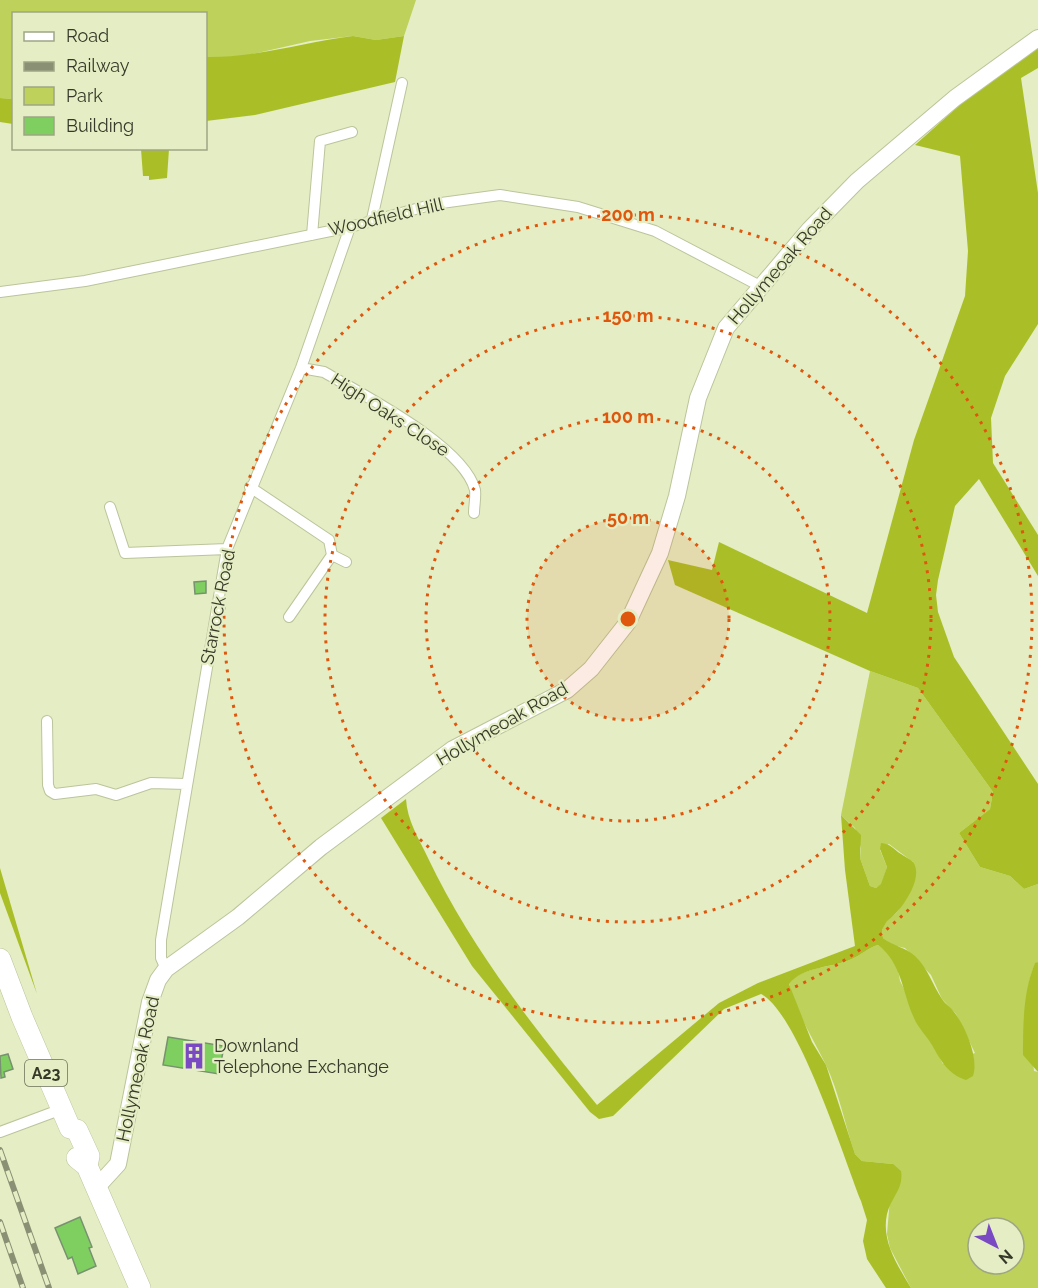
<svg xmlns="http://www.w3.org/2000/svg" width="1038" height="1288" font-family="Raleway,sans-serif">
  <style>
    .green { fill: #bdd15b; fill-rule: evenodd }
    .forest { fill: #aabf27 }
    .building { fill: #7fcf60; stroke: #789170; stroke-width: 1.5 }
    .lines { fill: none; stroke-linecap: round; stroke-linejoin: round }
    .street-casing { stroke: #bbc49b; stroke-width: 12 }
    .secondary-casing { stroke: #bbc49b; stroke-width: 18 }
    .highway-casing { stroke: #bbc49b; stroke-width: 22 }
    .street { stroke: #fff; stroke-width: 10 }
    .secondary { stroke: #fff; stroke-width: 16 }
    .highway { stroke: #fff; stroke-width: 21 }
    .rail-casing { stroke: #8a9074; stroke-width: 6 }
    .rail { stroke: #e4edc3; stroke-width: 4; stroke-dasharray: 11; stroke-linecap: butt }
    .ring { fill: none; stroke: #df570d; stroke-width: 3; stroke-dasharray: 3 6 }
    .labels { text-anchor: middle; stroke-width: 4.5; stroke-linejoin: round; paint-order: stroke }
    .shield { fill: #e4edc3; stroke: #6a6f57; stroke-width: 1.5 }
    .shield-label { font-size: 16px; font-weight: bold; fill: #363929 }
    .street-label { font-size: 18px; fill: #363929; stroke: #e4edc3 }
    .poi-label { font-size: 18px; fill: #363929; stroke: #e4edc3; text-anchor: start }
    .centre { fill: #df570d; stroke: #e4edc3; stroke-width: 3 }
    .ring-label { font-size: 18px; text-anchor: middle; font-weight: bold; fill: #df570d; stroke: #e4edc3; stroke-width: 4.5; stroke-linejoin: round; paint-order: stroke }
  </style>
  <rect width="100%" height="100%" fill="#e4edc3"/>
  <path class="green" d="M0 0H416L404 36 376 40 353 36 310 41 244 56 207 58 206 14H14L13 99 0 98Z
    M870 671 918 688 993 792 990 809 959 833 980 867 1010 876 1024 889 1038 884V962L1035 964C1020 997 1030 1036 1034 1071L1038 1072V1288H911L890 1248 887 1234 893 1164 862 1161 855 1154C845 1125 839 1092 826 1065 813 1038 796 1013 789 983 804 966 833 968 852 959 862 955 867 948 878 945L890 954 897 964 900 981 943 1064 975 1053 956 1014 942 999 931 975 905 948 892 945 883 938 882 930 887 920C907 910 908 883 913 862L889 844 880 850 887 867 882 884 876 888 870 886 860 858 861 848 855 828 841 815ZM978 1228H1014V1264H978Z"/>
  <path class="forest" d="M353 36 376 40 404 36 395 82 255 115 206 121V57C255 58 304 42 353 36Z
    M1038 48V68L1021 78 1038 193V324L1005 376 991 418 993 463 1038 535V576L979 479 955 506 938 580 936 595 938 612 954 657 1038 784V884L1024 889 1010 876 980 867 959 833 990 809 993 792 918 688 870 671 675 585 668 560 712 570 719 542 867 613 914 440 965 296 968 251 960 156 915 145 962 103Z
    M0 98 13 99V124L0 122Z
    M141 149H169L167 178 149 180V176H143Z
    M406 799C407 820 419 839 428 858 471 948 534 1028 597 1105L719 1003 758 983 855 946 845 870 841 815 861 835 860 858 870 886 876 888 881 884 887 867 880 849 881 843C891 844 893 849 901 854 904 856 910 859 913 862 925 878 900 913 887 921L882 930 883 938C893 946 905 947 915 956 928 968 932 984 942 999 945 1004 951 1007 954 1012 966 1027 979 1059 973 1076L966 1080C948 1074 941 1061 932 1045 927 1036 918 1028 914 1018 902 992 902 963 878 945 867 948 862 955 852 959 833 968 803 966 789 984L812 1042 826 1065 855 1154 862 1161 893 1164 901 1171C904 1189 891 1197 887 1214 881 1241 898 1266 911 1288H886L867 1259 863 1241 867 1220 861 1201C844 1158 798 1013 761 994L724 1009 613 1116 599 1119 590 1112 472 966 381 818Z
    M0 868 37 994 0 893Z
    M1038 962V1072L1023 1055C1023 1026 1023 991 1035 963Z"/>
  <path class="building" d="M206 581V593L195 594 194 582Z
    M168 1037 224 1046 219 1074 163 1065Z
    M8 1054 13 1069 4 1072 5 1077 1 1078 0 1056Z
    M80 1217 92 1247 89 1248 96 1266 78 1274 72 1257 68 1259 55 1228Z"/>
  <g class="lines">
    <g class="street-casing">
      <path id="street" d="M372 219 402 83
        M312 235 320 141 352 132
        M0 292 85 281 350 227 434 204 500 195 578 207 655 231 760 286
        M301 368 324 372C363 395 464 446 475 490 476 497 474 506 474 513
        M250 487 329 540 332 555 289 617
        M110 507 125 553 227 549
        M332 555 346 562
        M47 721 48 785 50 791 55 794 96 789 116 795 151 783 186 784
        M166 969 161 958V940L227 549 301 368 350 227
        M0 1132 62 1109"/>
    </g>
    <g class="secondary-casing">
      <path id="secondary" d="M96 1188 118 1164 150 1002 158 980 166 969 238 917 321 847 453 749 567 690 591 669 628 622 660 553 677 496 698 398 726 328 810 229 857 181 955 98 1038 38"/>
    </g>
    <g class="highway-casing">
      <path id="highway" d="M0 959 22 1017 70 1128 77 1130 89 1156 87 1166
        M77 1158 87 1166 140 1288"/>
    </g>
    <use href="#street" class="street"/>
    <use href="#secondary" class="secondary"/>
    <use href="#highway" class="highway"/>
    <g class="rail-casing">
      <path id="rail" d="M0 1150 49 1288
        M0 1222 23 1288"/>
    </g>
    <use href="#rail" class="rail"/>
  </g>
  <circle cx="628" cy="619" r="101" fill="#df570d" fill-opacity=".12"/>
  <g class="ring">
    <circle cx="628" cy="619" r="101"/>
    <circle cx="628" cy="619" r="202"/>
    <circle cx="628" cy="619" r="303"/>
    <circle cx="628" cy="619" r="404"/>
  </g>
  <defs>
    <g id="building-bare" transform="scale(2.07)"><path d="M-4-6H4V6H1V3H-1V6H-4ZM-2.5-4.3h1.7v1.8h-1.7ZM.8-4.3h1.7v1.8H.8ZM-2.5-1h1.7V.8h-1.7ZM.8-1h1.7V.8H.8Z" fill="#794ac2" stroke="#e4edc3" stroke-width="2.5" paint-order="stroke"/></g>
  </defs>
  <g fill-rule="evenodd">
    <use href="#building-bare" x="194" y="1056"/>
  </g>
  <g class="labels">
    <rect class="shield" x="25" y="1060" width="42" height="26" rx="4.5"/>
    <g class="shield-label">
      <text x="46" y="1079">A23</text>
    </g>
    <g class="street-label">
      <text transform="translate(386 217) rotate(-13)" y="6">Woodfield Hill</text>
      <text transform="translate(780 266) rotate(-49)" y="6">Hollymeoak Road</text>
      <text transform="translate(390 415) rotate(33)" y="6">High Oaks Close</text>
      <text transform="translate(218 607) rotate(-79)" y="6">Starrock Road</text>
      <text transform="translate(502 724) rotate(-30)" y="6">Hollymeoak Road</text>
      <text transform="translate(138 1069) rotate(-78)" y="6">Hollymeoak Road</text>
    </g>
    <g class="poi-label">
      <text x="214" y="1052">Downland<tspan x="214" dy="21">Telephone Exchange</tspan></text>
    </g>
  </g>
  <circle cx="628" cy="619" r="9" class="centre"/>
  <g class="ring-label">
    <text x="628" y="221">200 m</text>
    <text x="628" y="322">150 m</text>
    <text x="628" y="423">100 m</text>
    <text x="628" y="524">50 m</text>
  </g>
  <rect x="12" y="12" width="195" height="138" fill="#e4edc3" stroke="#9ea585" stroke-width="1.5"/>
  <rect x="24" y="32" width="30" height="9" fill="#ffffff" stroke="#9ea585" stroke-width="1.5"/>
  <text x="66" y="42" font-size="18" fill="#363929">Road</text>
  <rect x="24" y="62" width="30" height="9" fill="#8a9074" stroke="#9ea585" stroke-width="1.5"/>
  <text x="66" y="72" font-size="18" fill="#363929">Railway</text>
  <rect x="24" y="87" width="30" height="18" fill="#bdd15b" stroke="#9ea585" stroke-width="1.5"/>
  <text x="66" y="102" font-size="18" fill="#363929">Park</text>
  <rect x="24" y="117" width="30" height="18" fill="#7fcf60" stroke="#9ea585" stroke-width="1.5"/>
  <text x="66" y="132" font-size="18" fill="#363929">Building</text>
  <g transform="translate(996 1246) rotate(138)"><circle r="28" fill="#e4edc3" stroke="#9ea585" stroke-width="1.5"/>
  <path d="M0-4.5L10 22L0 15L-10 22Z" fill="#794ac2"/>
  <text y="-9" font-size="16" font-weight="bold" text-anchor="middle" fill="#363929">N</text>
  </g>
</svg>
